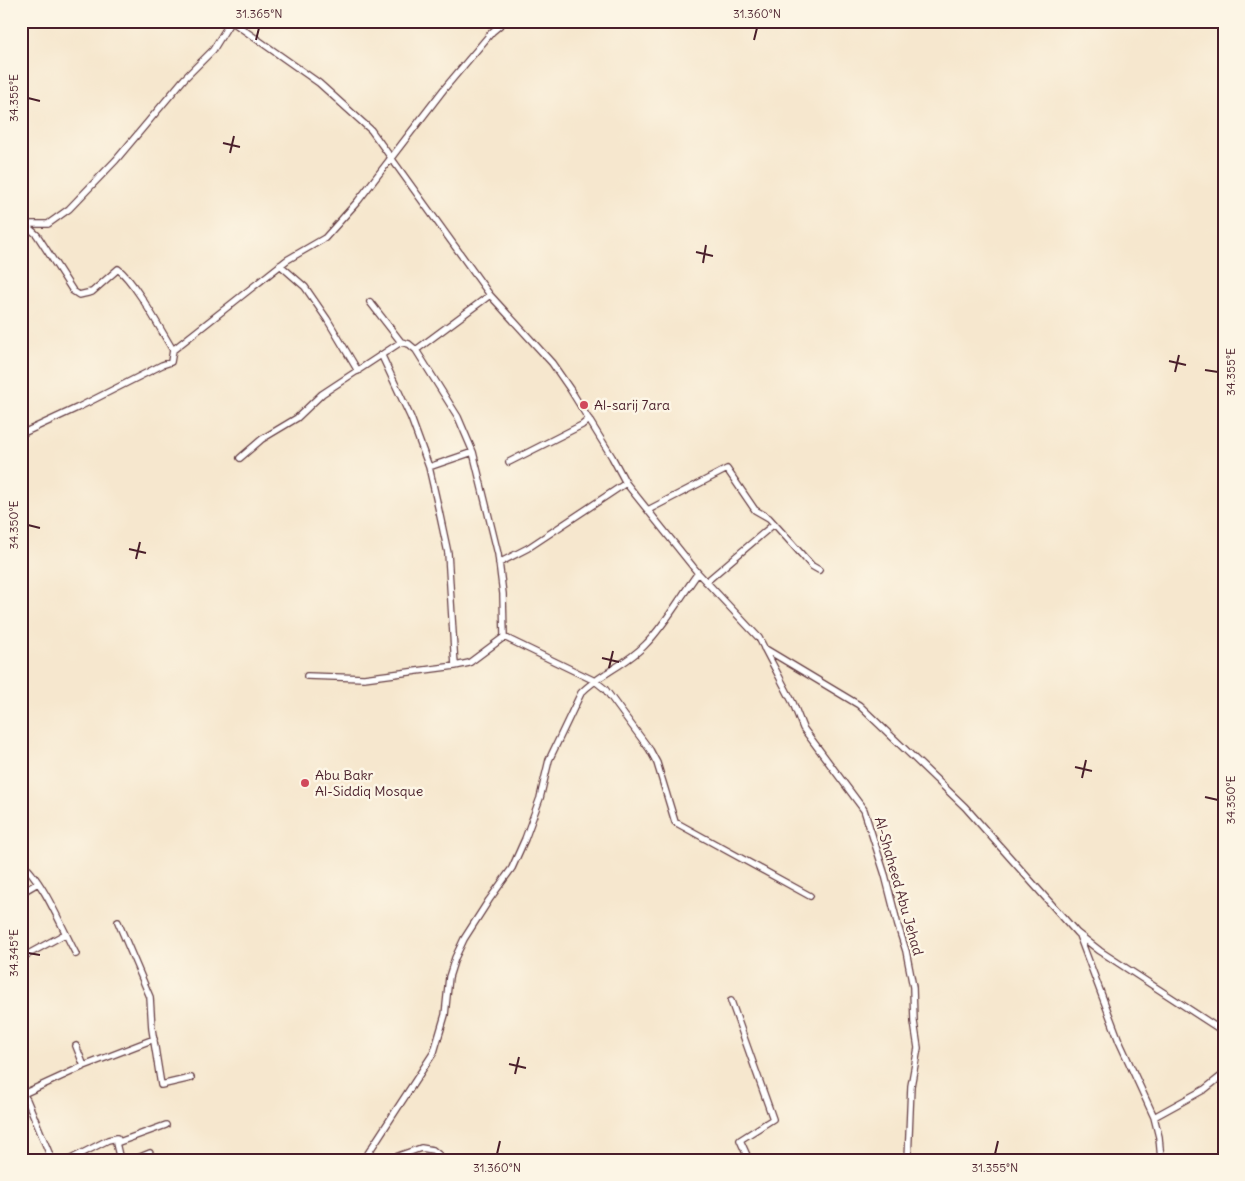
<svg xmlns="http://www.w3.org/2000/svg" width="1245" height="1181" font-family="Delius,sans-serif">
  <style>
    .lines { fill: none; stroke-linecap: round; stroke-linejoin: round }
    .minor-casing { stroke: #643d43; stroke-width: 8 }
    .minor { stroke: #fff; stroke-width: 5.5 }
    .ticks { fill: none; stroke: #4a1f2b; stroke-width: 2 }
    .poi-dot { fill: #d1495b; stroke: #fcf5e5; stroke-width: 2 }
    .labels { text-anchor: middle; stroke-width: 5; stroke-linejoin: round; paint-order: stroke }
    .poi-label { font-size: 14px; fill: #4a1f2b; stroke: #fcf5e5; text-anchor: start }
    .street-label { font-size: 14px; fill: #4a1f2b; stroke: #fcf5e5 }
    .neatline { fill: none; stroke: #4a1f2b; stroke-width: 2 }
    .ticks-label { font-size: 12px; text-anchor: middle; fill: #4a1f2b }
  </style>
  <rect width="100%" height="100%" fill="#fcf5e5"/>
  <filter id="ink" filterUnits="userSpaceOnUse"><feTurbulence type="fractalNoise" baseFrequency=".02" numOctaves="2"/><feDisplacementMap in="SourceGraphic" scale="10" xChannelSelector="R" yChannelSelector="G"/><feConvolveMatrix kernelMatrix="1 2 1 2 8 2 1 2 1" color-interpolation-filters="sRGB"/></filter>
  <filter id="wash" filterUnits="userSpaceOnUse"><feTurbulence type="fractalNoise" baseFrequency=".0096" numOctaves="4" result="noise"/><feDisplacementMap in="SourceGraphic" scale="20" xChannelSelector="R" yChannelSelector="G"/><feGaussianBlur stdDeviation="1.12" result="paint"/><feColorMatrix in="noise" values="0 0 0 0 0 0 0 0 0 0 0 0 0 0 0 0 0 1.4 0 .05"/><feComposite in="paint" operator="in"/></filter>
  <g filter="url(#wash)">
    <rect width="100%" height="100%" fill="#f6e7ce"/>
  </g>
  <g filter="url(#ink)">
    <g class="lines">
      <g class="minor-casing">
        <path id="minor" d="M231 21 319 83 371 130 490 295 552 363 570 389 612 457 626 483 698 573 759 638 793 703 803 728 864 810 885 875 898 926 906 951 913 987 914 1022 918 1048 911 1086 908 1160
          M21 221 37 235 73 291 79 295 92 292 118 269C136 283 160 329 173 350
          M25 224H48L69 209 116 160 184 79 213 50 231 21
          M280 265 305 287 327 319 358 371
          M370 302 401 342
          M416 350 458 417 473 452 498 554 503 594 504 637
          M382 356 411 418 429 467 437 502 448 553 455 666
          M21 434 77 408 162 365 171 362 173 350 287 260 325 238 358 201 444 89 492 32 505 21
          M240 458 262 439 297 418 322 394 401 342 409 344 416 350 490 295
          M509 462 582 425 589 419
          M429 467 473 452
          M648 510 727 469 755 510 769 518 812 566 819 570
          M499 563 528 548 626 483
          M706 582 774 524
          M764 648 859 705 965 807 1077 933 1100 951 1224 1032
          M307 676 364 678 455 666 469 663 504 637 595 681 605 689 650 750 657 763 675 822 810 896
          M21 863C42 878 63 930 76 954
          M21 893 38 883
          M118 922 150 997 152 1029 161 1085 191 1078
          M1079 935 1119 1041 1154 1117 1159 1137 1161 1160
          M21 958 65 934
          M731 1001 773 1119 740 1140 749 1160
          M76 1046 84 1066
          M21 1092 27 1100 52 1160
          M23 1094 84 1066 154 1039
          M1154 1117 1205 1089 1224 1074
          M119 1142 166 1125
          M119 1142 116 1143 120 1160
          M69 1160 108 1140 117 1138 119 1142
          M133 1160 150 1153 153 1160
          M362 1160 367 1155 434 1052 445 1015 449 977 455 958 464 939 489 900 512 868 525 839 540 798 549 760 581 693C599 674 626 665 645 645 665 625 681 596 698 573
          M387 1160 421 1148 433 1150 445 1160"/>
      </g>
      <use href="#minor" class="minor"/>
    </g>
  </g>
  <path class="ticks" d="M256 40 259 28M754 40 757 28M28 98 40 101M223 143 240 147M230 153 234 136M696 252 713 256M703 263 706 245M1169 361 1186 365M1205 370 1218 372M1175 372 1179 355M28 525 40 528M129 549 146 553M136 559 140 542M602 658 619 662M609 668 613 651M1075 767 1092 771M1082 778 1086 760M1205 797 1218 800M28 953 40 955M509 1064 526 1068M515 1074 519 1057M497 1154 500 1141M995 1154 998 1141"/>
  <g class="poi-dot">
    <circle cx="584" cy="405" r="5"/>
    <circle cx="305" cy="783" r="5"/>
  </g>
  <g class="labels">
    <g class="poi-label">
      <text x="594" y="410">Al-sarij 7ara</text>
      <text x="315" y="780">Abu Bakr<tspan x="315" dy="16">Al-Siddiq Mosque</tspan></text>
    </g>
    <g class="street-label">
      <text transform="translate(899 886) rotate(74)" y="5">Al-Shaheed Abu Jehad</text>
    </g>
  </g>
  <rect width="1245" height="1181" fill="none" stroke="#fcf5e5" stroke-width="55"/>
  <rect x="28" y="28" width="1190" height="1126" class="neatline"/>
  <g class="ticks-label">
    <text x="259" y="18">31.365°N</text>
    <text x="757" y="18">31.360°N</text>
    <text transform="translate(14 98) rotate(-90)" y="4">34.355°E</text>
    <text transform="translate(1231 372) rotate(-90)" y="4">34.355°E</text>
    <text transform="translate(14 525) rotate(-90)" y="4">34.350°E</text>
    <text transform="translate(1231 800) rotate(-90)" y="4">34.350°E</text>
    <text transform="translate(14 953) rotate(-90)" y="4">34.345°E</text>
    <text x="497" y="1172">31.360°N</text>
    <text x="995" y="1172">31.355°N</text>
  </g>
</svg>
